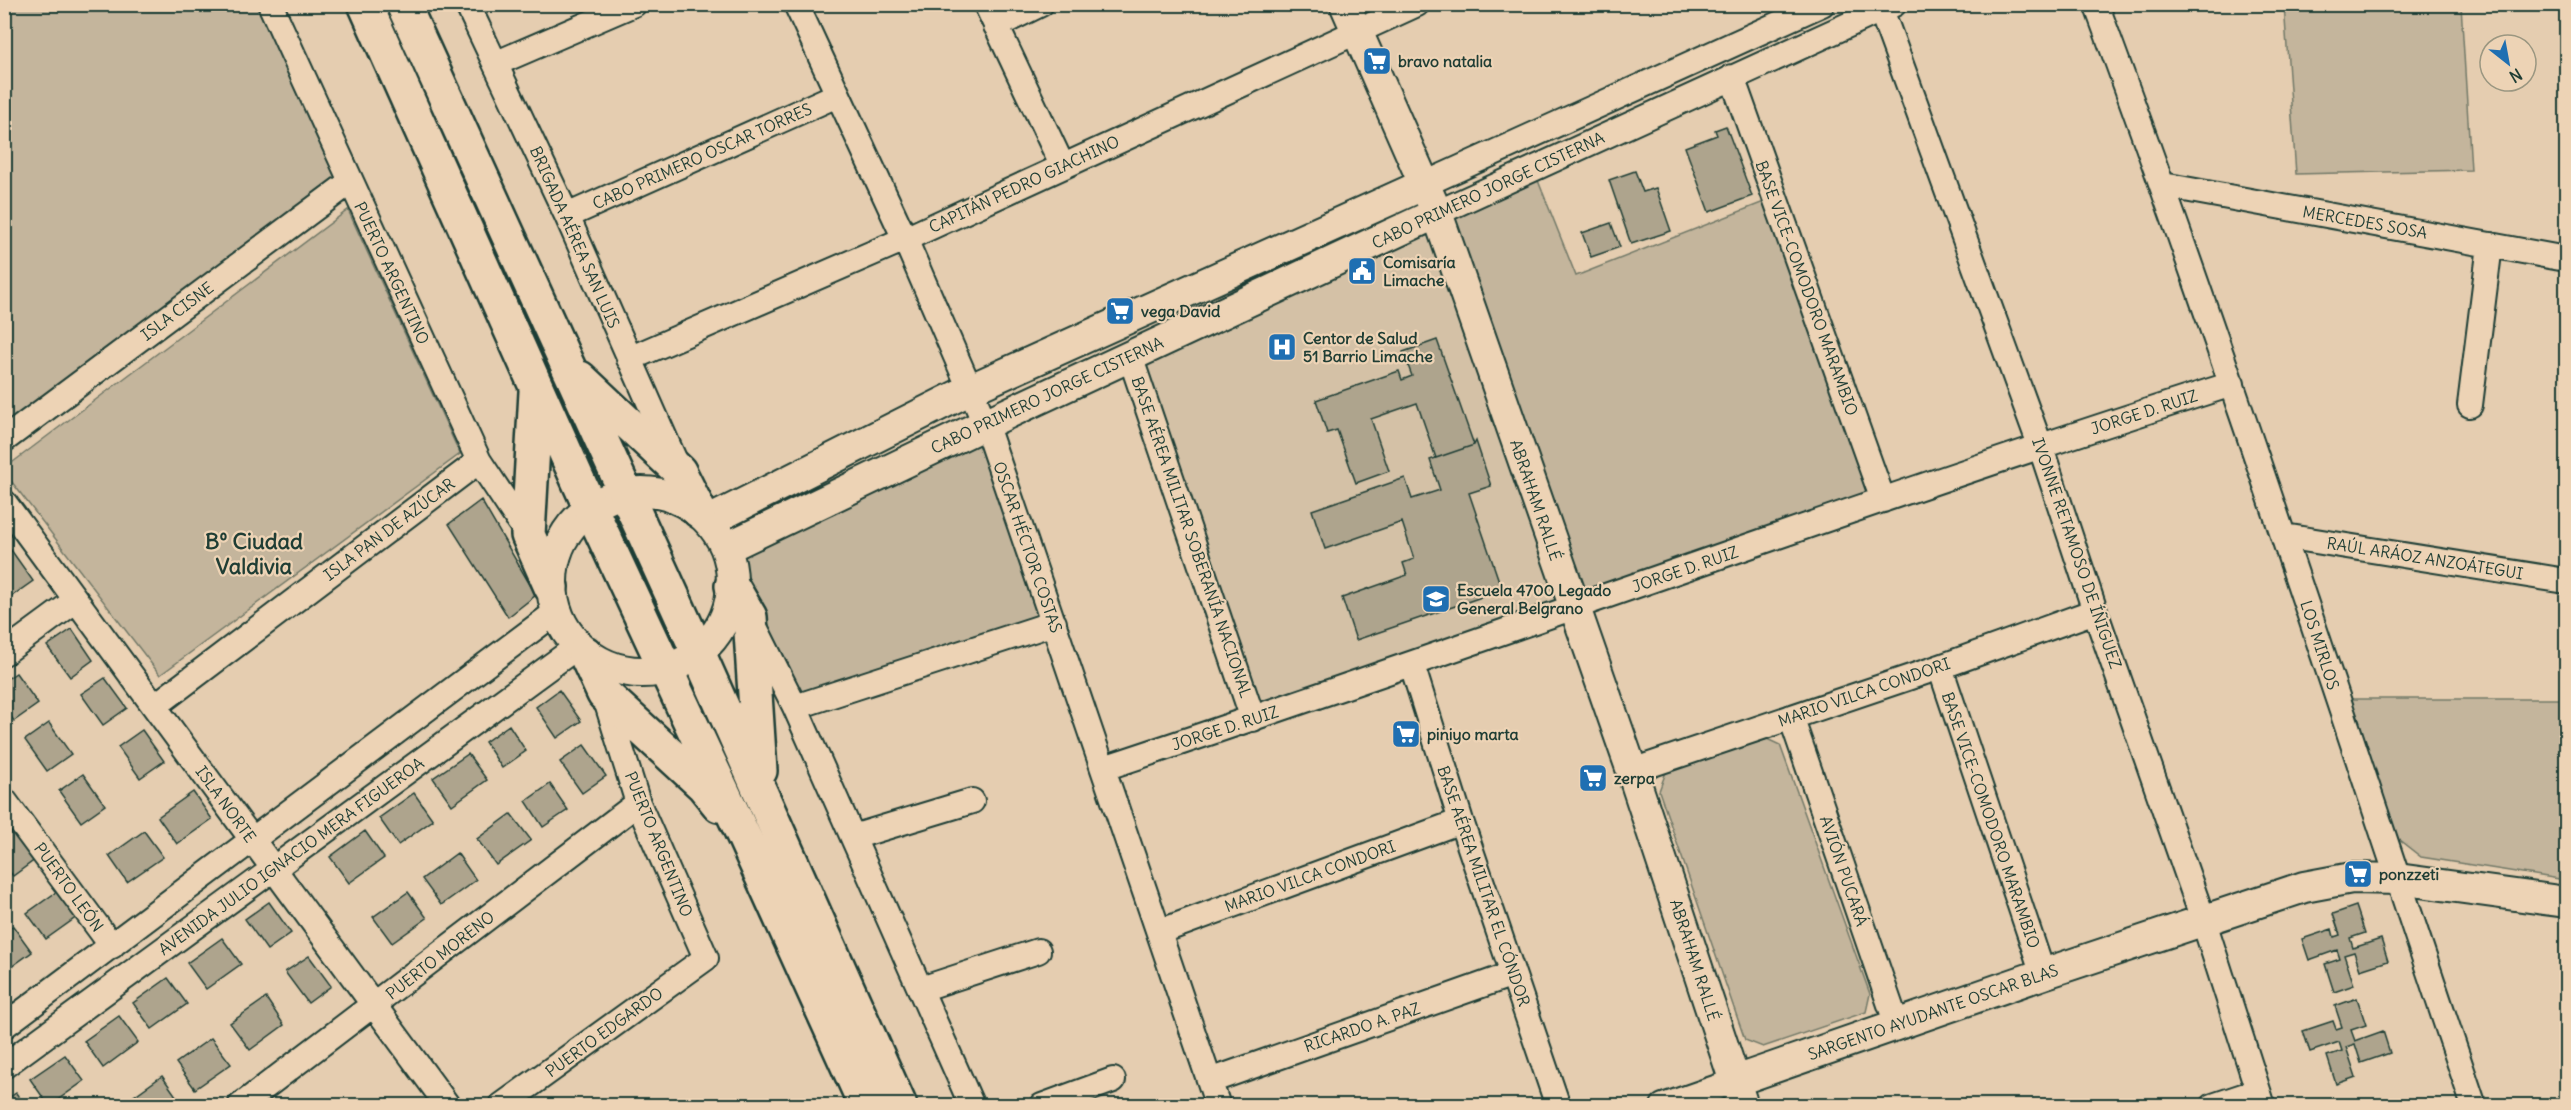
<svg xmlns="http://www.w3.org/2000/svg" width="2571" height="1110" font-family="Delius,sans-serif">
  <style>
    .built { fill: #d4c1a6 }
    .green { fill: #c4b59c; stroke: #727968; stroke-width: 1.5 }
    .building { fill: #aea48d; stroke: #1f3d34; stroke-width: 1.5 }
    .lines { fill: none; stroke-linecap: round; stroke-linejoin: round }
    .minor-casing { stroke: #1f3d34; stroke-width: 28 }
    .tertiary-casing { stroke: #1f3d34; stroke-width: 34 }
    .primary-casing { stroke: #1f3d34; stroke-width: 38 }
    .minor { stroke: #edd3b5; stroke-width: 24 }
    .tertiary { stroke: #edd3b5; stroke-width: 30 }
    .primary { stroke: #edd3b5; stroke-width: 33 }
    .labels { text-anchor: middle; stroke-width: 4.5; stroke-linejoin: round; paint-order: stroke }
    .poi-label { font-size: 16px; font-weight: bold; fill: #1f3d34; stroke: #edd3b5; text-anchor: start }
    .street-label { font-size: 16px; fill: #1f3d34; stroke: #edd3b5 }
    .district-label { font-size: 22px; font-weight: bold; fill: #1f3d34; stroke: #edd3b5 }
  </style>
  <rect width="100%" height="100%" fill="#e5cdb0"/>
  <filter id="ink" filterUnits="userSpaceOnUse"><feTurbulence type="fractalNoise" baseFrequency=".0167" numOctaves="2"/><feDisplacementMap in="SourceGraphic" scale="12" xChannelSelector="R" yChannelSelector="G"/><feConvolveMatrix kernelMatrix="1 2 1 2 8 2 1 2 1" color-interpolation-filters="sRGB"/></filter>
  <g filter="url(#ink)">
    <path class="built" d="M1435 219 1565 604 1256 714 1136 359Z"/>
    <path class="green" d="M4 5H268L347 182 4 437Z
      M2284 5H2461L2471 170 2296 174Z
      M1535 173 1576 276 1774 198 1881 499 1574 607 1442 215Z
      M348 210 460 454 160 675 5 473V468Z
      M986 426 1050 621 796 706 735 586 728 549Z
      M2347 699H2566V880L2421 857 2398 839Z
      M1767 739 1780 745 1870 994 1866 1012 1763 1047 1745 1040 1659 791 1666 772Z"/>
    <path class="building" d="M1726 126 1752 196 1709 212 1685 147 1717 135 1715 130Z
      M1635 171 1643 192 1656 188 1671 231 1631 244 1609 180Z
      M1611 223 1620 247 1591 257 1582 233Z
      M1437 340 1474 445 1436 458 1417 403 1371 419 1389 471 1356 483 1337 430 1327 433 1316 400 1399 371 1402 380 1412 376 1403 352Z
      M1476 441 1491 486 1469 493 1502 590 1356 640 1342 598 1407 575 1403 563 1414 559 1402 522 1325 549 1312 510 1405 478 1412 499 1440 490 1430 460 1474 445Z
      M481 500 536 595 508 617 449 524Z
      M11 550 33 581 9 598 4 592V554Z
      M72 629 93 660 70 677 47 646Z
      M16 673 38 704 14 721 4 707V681Z
      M105 678 127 708 103 725 81 694Z
      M559 690 581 721 557 738 536 707Z
      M49 723 71 754 47 771 25 740Z
      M509 725 526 751 502 768 485 742Z
      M142 730 164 761 140 778 118 747Z
      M584 745 606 776 582 793 560 762Z
      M468 754 487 780 452 805 433 778Z
      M83 774 105 805 81 822 59 791Z
      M550 784 568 810 543 827 526 801Z
      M193 792 212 819 177 844 158 817Z
      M414 793 433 820 398 845 379 818Z
      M511 814 531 840 496 865 477 839Z
      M14 828 36 859 13 876 4 865V835Z
      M144 831 163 857 127 882 109 856Z
      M365 831 384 858 349 883 330 857Z
      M457 853 476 880 441 905 422 879Z
      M62 888 81 914 46 939 27 913Z
      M408 892 427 918 392 943 373 917Z
      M269 902 291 933 267 950 245 919Z
      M2356 906 2365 933 2350 938 2353 948 2381 939 2388 961 2360 970 2354 952 2344 955 2354 985 2334 992 2325 964 2340 959 2337 950 2309 960 2302 939 2332 929 2334 937 2340 935 2333 914Z
      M13 926 32 952 4 972V932Z
      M222 938 241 964 206 989 187 963Z
      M309 956 331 986 308 1003 285 972Z
      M168 978 187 1004 152 1029 133 1003Z
      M266 998 284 1025 250 1050 230 1023Z
      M2357 998 2366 1025 2351 1030 2355 1041 2383 1031 2390 1053 2361 1063 2355 1044 2346 1047 2356 1077 2336 1084 2327 1056 2342 1051 2339 1042 2310 1052 2303 1031 2333 1021 2336 1029 2342 1027 2335 1006Z
      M119 1016 138 1042 103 1068 84 1041Z
      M211 1038 231 1064 195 1089 176 1063Z
      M65 1055 84 1081 49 1106 30 1079Z
      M162 1076 181 1103 177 1106H130L127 1101Z
      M16 1093 25 1106H4V1101Z"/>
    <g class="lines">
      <g class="minor-casing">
        <path id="minor" d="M270 4 479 461 528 535
          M467 4 567 216 675 461
          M796 4 905 239 986 426 1218 1106
          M986 4 1062 165
          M1879 4 2040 445 2095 611 2204 922 2263 1106
          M2096 4C2231 368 2350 738 2474 1106
          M996 26 1041 4
          M497 63 634 4
          M1732 77 1883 500
          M1425 184 1822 4
          M2163 185 2566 259
          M1437 213 1894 4
          M567 216 837 95
          M1130 356 1253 719
          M629 359 905 239 1417 4
          M2470 405 2490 245
          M4 440 350 182
          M4 502 448 1106
          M2284 536 2566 581
          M755 627 795 707 972 1106
          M4 653 76 600
          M1412 665 1461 821 1558 1106
          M1940 667 2043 974
          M155 706 479 461
          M795 707 1054 623
          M1791 717 1897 1025
          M1104 768C1481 644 1853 504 2232 384
          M1632 771 1940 667 2095 611
          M4 800 112 946
          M853 837 972 801
          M1159 932 1461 821
          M921 989 1038 951
          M4 1026 556 612
          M4 1066 578 646
          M1210 1081 1513 974
          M240 1106 638 803
          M501 1106 706 958 638 803 604 694
          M1042 1106 1113 1080
          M1663 1106 1735 1081
          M2213 1106 2258 1091"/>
      </g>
      <g class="tertiary-casing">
        <path id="tertiary" d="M1345 4 1437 213 1632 771 1743 1106
          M552 582a90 90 0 1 1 180 0a90 90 0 1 1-180 0Z
          M709 521 971 389 1425 184
          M726 548 985 424 1437 213
          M1735 1081 2043 974 2304 887 2352 878 2398 879 2566 902"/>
      </g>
      <g class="primary-casing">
        <path id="primary" d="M365 4 590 507 745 839 866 1106
          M403 4 698 652 900 1106
          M580 378 679 471 699 511
          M536 392 528 535 551 587
          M732 586 750 617 760 771
          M585 653 604 694 703 785 719 805"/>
      </g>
      <use href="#minor" class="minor"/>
      <use href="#tertiary" class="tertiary"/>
      <use href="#primary" class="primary"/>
    </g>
  </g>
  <defs>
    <g id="supermarket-square" transform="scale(1.5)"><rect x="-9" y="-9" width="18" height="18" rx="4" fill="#1f6fb2" stroke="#edd3b5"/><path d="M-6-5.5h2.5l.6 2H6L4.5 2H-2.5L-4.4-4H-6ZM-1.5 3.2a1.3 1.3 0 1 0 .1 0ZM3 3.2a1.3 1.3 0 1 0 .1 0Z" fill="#fff"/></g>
    <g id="civic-square" transform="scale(1.5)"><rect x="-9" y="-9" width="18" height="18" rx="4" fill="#1f6fb2" stroke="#edd3b5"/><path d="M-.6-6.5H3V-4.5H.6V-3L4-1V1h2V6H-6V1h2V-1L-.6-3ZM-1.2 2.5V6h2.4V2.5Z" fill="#fff"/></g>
    <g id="hospital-square" transform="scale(1.5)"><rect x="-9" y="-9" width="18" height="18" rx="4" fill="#1f6fb2" stroke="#edd3b5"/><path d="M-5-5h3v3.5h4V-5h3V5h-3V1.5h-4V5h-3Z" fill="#fff"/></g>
    <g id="school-square" transform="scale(1.5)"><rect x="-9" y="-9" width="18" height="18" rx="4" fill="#1f6fb2" stroke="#edd3b5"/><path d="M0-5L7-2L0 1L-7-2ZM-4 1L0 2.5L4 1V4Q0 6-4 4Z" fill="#fff"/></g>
  </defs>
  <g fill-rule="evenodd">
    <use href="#supermarket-square" x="1377" y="61"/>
    <use href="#civic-square" x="1362" y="271"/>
    <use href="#supermarket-square" x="1120" y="311"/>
    <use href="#hospital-square" x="1282" y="347"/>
    <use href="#school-square" x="1436" y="599"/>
    <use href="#supermarket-square" x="1406" y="734"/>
    <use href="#supermarket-square" x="1593" y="778"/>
    <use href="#supermarket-square" x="2358" y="874"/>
  </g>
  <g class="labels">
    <g class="poi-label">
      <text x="1398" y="67">bravo natalia</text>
      <text x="1383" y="268">Comisaría<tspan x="1383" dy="18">Limache</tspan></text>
      <text x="1141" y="317">vega David</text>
      <text x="1303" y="344">Centor de Salud<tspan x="1303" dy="18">51 Barrio Limache</tspan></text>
      <text x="1457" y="596">Escuela 4700 Legado<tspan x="1457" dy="18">General Belgrano</tspan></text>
      <text x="1427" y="740">piniyo marta</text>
      <text x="1614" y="784">zerpa</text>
      <text x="2379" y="880">ponzzeti</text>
    </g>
    <g class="street-label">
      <text transform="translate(702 156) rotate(-24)" y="6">CABO PRIMERO OSCAR TORRES</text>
      <text transform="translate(1024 184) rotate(-25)" y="6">CAPITÁN PEDRO GIACHINO</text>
      <text transform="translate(1488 190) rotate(-25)" y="6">CABO PRIMERO JORGE CISTERNA</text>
      <text transform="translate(2365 222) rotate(10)" y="6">MERCEDES SOSA</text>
      <text transform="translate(575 237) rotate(66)" y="6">BRIGADA AÉREA SAN LUIS</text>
      <text transform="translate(392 273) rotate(65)" y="6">PUERTO ARGENTINO</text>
      <text transform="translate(1807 288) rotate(70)" y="6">BASE VICE-COMODORO MARAMBIO</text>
      <text transform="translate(177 311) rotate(-37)" y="6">ISLA CISNE</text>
      <text transform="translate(1047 395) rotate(-25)" y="6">CABO PRIMERO JORGE CISTERNA</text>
      <text transform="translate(2144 412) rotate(-18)" y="6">JORGE D. RUIZ</text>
      <text transform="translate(1536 500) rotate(71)" y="6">ABRAHAM RALLÉ</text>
      <text transform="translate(389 529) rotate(-37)" y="6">ISLA PAN DE AZÚCAR</text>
      <text transform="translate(1192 537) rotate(71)" y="6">BASE AÉREA MILITAR SOBERANÍA NACIONAL</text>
      <text transform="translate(1028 547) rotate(71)" y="6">OSCAR HÉCTOR COSTAS</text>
      <text transform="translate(2077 553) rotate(71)" y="6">IVONNE RETAMOSO DE ÍÑIGUEZ</text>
      <text transform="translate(2425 558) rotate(9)" y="6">RAÚL ARÁOZ ANZOÁTEGUI</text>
      <text transform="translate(1685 569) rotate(-19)" y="6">JORGE D. RUIZ</text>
      <text transform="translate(2320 645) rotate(72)" y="6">LOS MIRLOS</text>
      <text transform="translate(1864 692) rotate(-19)" y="6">MARIO VILCA CONDORI</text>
      <text transform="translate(1225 728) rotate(-18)" y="6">JORGE D. RUIZ</text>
      <text transform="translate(226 804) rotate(54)" y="6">ISLA NORTE</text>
      <text transform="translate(1991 820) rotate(71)" y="6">BASE VICE-COMODORO MARAMBIO</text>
      <text transform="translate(659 844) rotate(68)" y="6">PUERTO ARGENTINO</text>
      <text transform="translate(291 856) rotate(-36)" y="6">AVENIDA JULIO IGNACIO MERA FIGUEROA</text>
      <text transform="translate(1844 871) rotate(71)" y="6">AVIÓN PUCARÁ</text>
      <text transform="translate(1310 876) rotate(-20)" y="6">MARIO VILCA CONDORI</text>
      <text transform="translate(1484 886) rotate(71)" y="6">BASE AÉREA MILITAR EL CÓNDOR</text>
      <text transform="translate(69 887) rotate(54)" y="6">PUERTO LEÓN</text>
      <text transform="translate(440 955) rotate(-38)" y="6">PUERTO MORENO</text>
      <text transform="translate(1695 960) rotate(72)" y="6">ABRAHAM RALLÉ</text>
      <text transform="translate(1933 1012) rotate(-19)" y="6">SARGENTO AYUDANTE OSCAR BLAS</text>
      <text transform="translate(1362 1027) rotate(-19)" y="6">RICARDO A. PAZ</text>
      <text transform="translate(604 1032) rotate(-36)" y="6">PUERTO EDGARDO</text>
    </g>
    <g class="district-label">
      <text x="254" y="549">Bº Ciudad<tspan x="254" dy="25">Valdivia</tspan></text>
    </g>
  </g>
  <rect width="2571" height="1110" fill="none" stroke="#edd3b5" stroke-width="24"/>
  <rect x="12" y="12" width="2547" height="1086" fill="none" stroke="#1f3d34" stroke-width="2" filter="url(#ink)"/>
  <g transform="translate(2508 63) rotate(149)"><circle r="28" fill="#edd3b5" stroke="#9b9781" stroke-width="1.5"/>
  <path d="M0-4.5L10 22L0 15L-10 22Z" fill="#1f6fb2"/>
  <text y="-9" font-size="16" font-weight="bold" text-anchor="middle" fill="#1f3d34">N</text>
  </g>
</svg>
